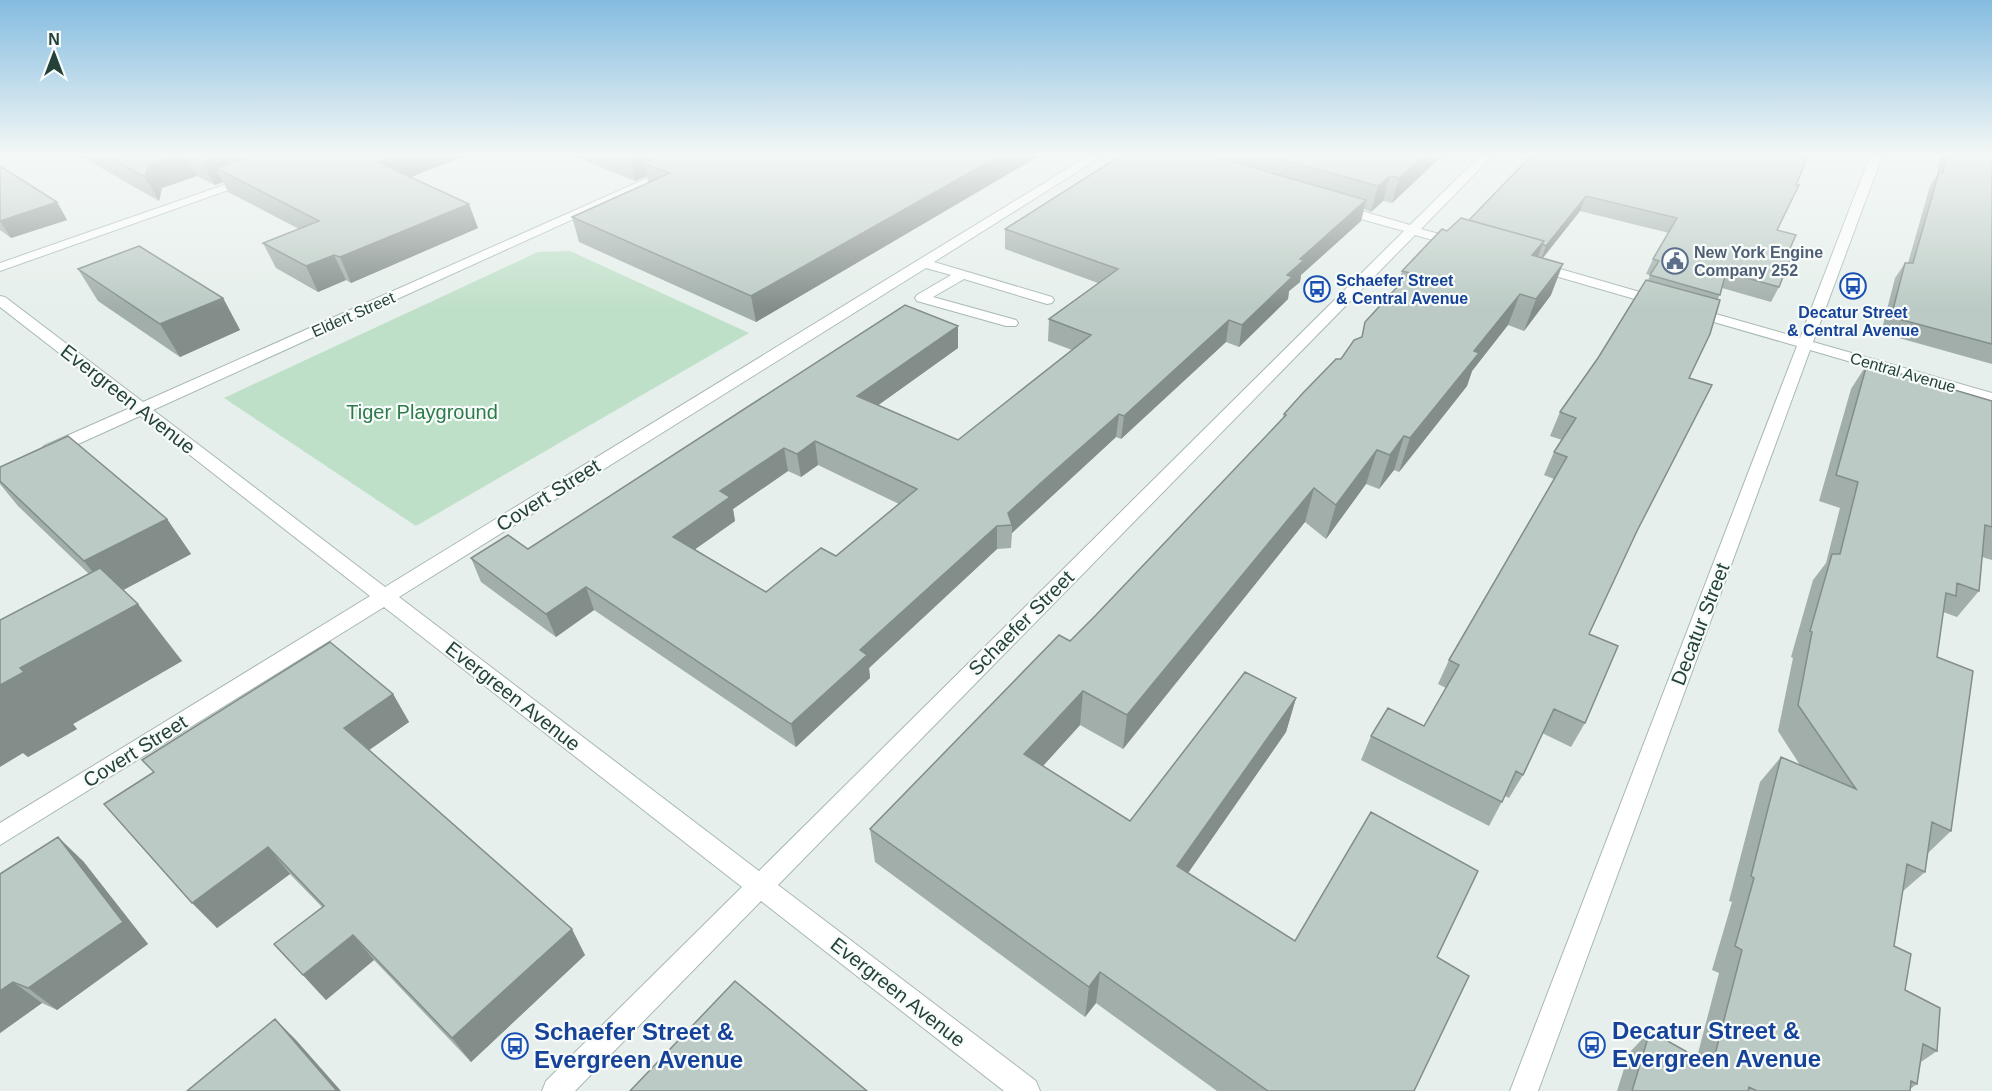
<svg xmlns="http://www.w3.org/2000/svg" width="1992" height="1091" font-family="Helvetica,sans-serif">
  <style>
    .green { fill: #bfe0c8 }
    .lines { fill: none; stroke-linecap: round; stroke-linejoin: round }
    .minor-casing { stroke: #a8b8b2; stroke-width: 2 }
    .minor { fill: #fff; fill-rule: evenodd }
    .wall { fill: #a1aea9; fill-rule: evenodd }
    .shaded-wall { fill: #838d89 }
    .building { fill: #bbcac4; stroke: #838d89; stroke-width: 1.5; fill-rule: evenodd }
    .labels { text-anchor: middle; stroke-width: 4.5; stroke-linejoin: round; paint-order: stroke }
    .far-service-label { font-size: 16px; font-weight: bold; fill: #4e5e75; stroke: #f7fbf9; text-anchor: start }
    .far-transit-label { font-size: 16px; font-weight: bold; fill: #164399; stroke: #f7fbf9; text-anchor: start }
    .far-street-label { font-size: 16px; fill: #24423a; stroke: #f7fbf9 }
    .street-label { font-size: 20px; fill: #24423a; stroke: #f7fbf9 }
    .park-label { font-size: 20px; fill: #2d7a4b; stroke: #f7fbf9 }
    .near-transit-label { font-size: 24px; font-weight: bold; fill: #164399; stroke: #f7fbf9; text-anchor: start }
  </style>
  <rect width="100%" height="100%" fill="#e6efeb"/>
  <path class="green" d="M570 251 749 333 416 526 224 398 538 252Z"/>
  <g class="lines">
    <g class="minor-casing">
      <path id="minor" d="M697 156H712L153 410 385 587 1088 156H1102L934 262 1052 297 1054 300 1052 303 1047 304 964 279 933 297 1016 320 1018 323 1016 326H1006L917 301 915 298 917 295 951 275 926 268 399 597 759 871 1404 231 1336 212V206H1344L1410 225 1480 156H1492L1421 229 1461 240 1463 243 1461 246 1457 247 1415 235 778 885 1036 1081 1040 1091H1004L761 901 575 1091H542L546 1081 742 887 384 607 0 845V823L370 596 140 416 56 454H44L42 450 44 446 130 408 0 307V296L5 297 143 402Z
        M1870 156H1882L1813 342 1992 393V403L1810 350 1538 1091H1510L1797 346 1686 314 1684 311 1691 307 1800 338Z
        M247 177 253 180 251 182 0 271V263Z
        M1536 262 1664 299 1666 302 1659 306 1531 269 1529 266 1531 263Z"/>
    </g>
    <use href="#minor" class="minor"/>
  </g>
  <path class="wall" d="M80 156H464L411 177 478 228 351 283 346 280 318 292 276 268 263 243 299 229 228 192 223 182 215 185 197 176 162 188 159 201Z
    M573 156H1039L756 322 579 242 572 217 648 183 647 176 635 181Z
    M1120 156H1442L1392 203 1383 201 1371 212 1364 209 1361 221 1301 275 1300 282 1289 291 1288 299 1239 347 1226 342 1121 439 1116 437 1012 533 1011 548 997 549 869 668 870 678 796 747 594 610 556 637 481 582 471 558 528 549 958 326V348L878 405 958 440 1072 350 1048 341 1049 319 1098 283 1005 249V229ZM818 465 899 504 836 556 766 592 695 549 735 521 733 509 788 471 801 477Z
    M1531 156 1796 185 1777 230 1788 253 1779 287 1771 302 1722 288 1689 378 1637 531 1589 634 1585 723 1571 747 1542 733 1523 775 1509 798 1505 796 1489 826 1361 760 1371 736 1424 726 1446 688 1438 684 1449 660 1554 479 1544 475 1554 452 1562 440 1550 436 1560 412 1598 358 1648 280 1650 275 1646 274 1653 259 1669 233 1580 211 1543 258 1551 295 1524 331 1508 325 1472 371 1467 386 1399 472 1394 470 1379 489 1366 484 1326 539 1305 522 1123 749 1080 725 1043 766 1130 821 1296 698 1286 732 1188 873 1295 941 1437 957 1414 1091H1217L1096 1003 1085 1017 875 862 870 829 1070 641 1096 615 1283 418 1284 414 1341 359 1361 337 1398 287 1402 271 1447 231 1469 220Z
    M1940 156H1992V364L1881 333 1895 278 1905 263H1908L1930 186 1937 175Z
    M0 166 57 202 67 220 11 238 0 230Z
    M78 269 223 298 240 330 180 357 98 301Z
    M1867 364 1992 401V560L1982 557 1979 591 1957 617 1943 612 1937 657 1951 831 1928 853 1925 872 1902 892 1894 946 1905 990 1937 1051 1921 1062 1917 1084 1910 1089V1091H1617L1629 1053 1650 1031 1697 1057 1719 973 1712 970 1732 902 1729 901 1760 782 1781 757 1800 765 1778 731 1793 658 1791 657 1813 580 1826 563 1840 508 1819 501 1851 389Z
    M0 467 167 519 191 554 123 590 182 661 73 724 77 729 28 757 23 753 89 574 18 506 0 484Z
    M393 694 409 722 369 750 585 955 471 1062 374 960 326 1000 274 944 322 907 290 874 217 928 104 804Z
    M83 861 148 944 57 1010 42 1003 0 1033V874Z"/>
  <path class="shaded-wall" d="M174 156H186L197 176 162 188 159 201 145 177 149 164Z
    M219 156H298L216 168 223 182 215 185 202 162Z
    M395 156H464L388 186 378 162Z
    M633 156H691L644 163 647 176 635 181 629 157Z
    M999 156H1039L756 322 751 296Z
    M1423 156H1442L1392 203 1399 178Z
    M1390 176 1383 201 1371 212 1378 186Z
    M1586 196 1580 211 1541 260 1546 246Z
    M1366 200 1361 221 1301 275 1300 282 1289 291 1288 299 1239 347 1242 325 1287 275 1300 259Z
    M57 202 67 220 11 238 0 221Z
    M469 204 478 228 351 283 340 257Z
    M1544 241 1532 271V255Z
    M334 255 346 280 318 292 306 266Z
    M1563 264 1551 295 1524 331 1536 299Z
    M1520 294 1508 325 1472 371 1467 386 1399 472 1410 438 1474 351Z
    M223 298 240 330 180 357 160 324Z
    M1229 320 1226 342 1121 439 1124 416Z
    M958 326V348L859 419 857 396Z
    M1119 414 1116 437 1012 533V525L1008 513Z
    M1404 436 1394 470 1379 489 1390 455Z
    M815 441 818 465 801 477 797 454Z
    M784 448 788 471 733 509 735 521 680 560 673 537 720 491Z
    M1377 450 1366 484 1326 539 1336 505Z
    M1314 488 1305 522 1123 749 1127 715Z
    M167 519 191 554 112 596 84 561Z
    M997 526V549L869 668 870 678 796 747 791 724 860 650Z
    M586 587 594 610 556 637 546 614Z
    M138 604 182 661 73 724 77 729 28 757 23 753 0 767V685L20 668Z
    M1083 691 1080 725 1023 788 1024 754Z
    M393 694 409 722 362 755 344 728Z
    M1296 698 1286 732 1170 899 1177 866Z
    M58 837 83 861 148 944 57 1010 28 988Z
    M268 847 290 874 217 928 192 903Z
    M572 929 585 955 471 1062 452 1038Z
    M353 935 374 960 326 1000 303 975Z
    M1100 972 1096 1003 1085 1017 1089 987Z
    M13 982 42 1003 0 1033V991Z
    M275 1019 296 1040 341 1091H337Z"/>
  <path class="building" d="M108 156H174L149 164 145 177Z
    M191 156H219L202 162Z
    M251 156H395L378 162 469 204 340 257 334 255 306 266 263 243 319 221 216 168Z
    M660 156H999L751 296 572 217 670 173 644 163Z
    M1120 156H1213L1366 200 1300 259 1304 260 1287 275 1292 277 1242 325 1229 320 1124 416 1119 414 1043 481 1008 513 1012 525 997 526 860 650 867 655 791 724 586 587 546 614 471 558 508 535 528 549 905 305 958 326 857 396 958 440 1091 335 1049 319 1118 269 1005 229ZM815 441 917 489 836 556 821 548 766 592 673 537 730 497 720 491 784 448 797 454Z
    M1269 156H1423L1399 178 1390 176 1378 186Z
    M1531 156H1808L1796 185H1799L1777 230 1796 235 1788 253 1792 254 1779 287 1726 272 1720 295 1650 275 1659 261 1653 259 1677 218 1586 196 1546 246 1542 244 1544 241 1469 220Z
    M1946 156H1992V344L1891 317 1905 263H1913L1939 172 1943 173Z
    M0 166 57 202 0 221Z
    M1461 218 1544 241 1532 255 1563 264 1536 299 1520 294 1474 351 1479 353 1410 438 1404 436 1390 455 1377 450 1336 505 1314 488 1127 715 1083 691 1024 754 1130 821 1245 672 1296 698 1177 866 1295 941 1371 812 1478 871 1437 957 1469 976 1414 1091H1268L1100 972 1089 987 870 829 1059 635 1070 641 1096 615 1286 415 1284 414 1302 394 1336 359H1341L1354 340 1362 337 1365 322 1410 273 1402 271 1442 229 1447 231Z
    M139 246 223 298 160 324 78 269Z
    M1646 280 1720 300 1710 334 1689 378 1712 385 1637 531 1589 634 1618 646 1585 723 1554 709 1523 775 1516 771 1502 802 1371 736 1388 708 1424 726 1459 665 1449 660 1567 457 1554 452 1576 418 1560 412 1598 358Z
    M1867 364 1992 401V527L1985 525 1979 591 1957 583 1956 596 1946 593 1937 657 1973 671 1951 831 1932 822 1925 872 1907 864 1894 946 1911 954 1905 990 1940 1008 1937 1051 1923 1044 1917 1084 1911 1081 1910 1091H1757L1749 1087 1748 1091H1632L1650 1031 1712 1066 1742 950 1735 946 1754 878 1751 876 1781 757 1856 789 1798 705 1812 632 1810 631 1832 554H1840L1858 482 1836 475Z
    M68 436 167 519 84 561 0 481V467Z
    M100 568 138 604 20 668 24 672 0 685V620Z
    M330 642 393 694 344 728 572 929 452 1038 353 935 303 975 274 944 324 906 268 847 192 903 104 804 154 772 142 760Z
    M58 837 123 922 28 988 13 982 0 991V874Z
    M735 981 867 1091H630Z
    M275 1019 337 1091H187Z"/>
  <linearGradient id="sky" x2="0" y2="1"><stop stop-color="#84bce0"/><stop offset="0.5" stop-color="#f4f8f6"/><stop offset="1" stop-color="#f4f8f6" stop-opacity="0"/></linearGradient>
  <rect width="1992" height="309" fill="url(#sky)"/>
  <defs>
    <g id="civic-ring" transform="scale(1.35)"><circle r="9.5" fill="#f7fbf9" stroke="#5c6f8a" stroke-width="1.5"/><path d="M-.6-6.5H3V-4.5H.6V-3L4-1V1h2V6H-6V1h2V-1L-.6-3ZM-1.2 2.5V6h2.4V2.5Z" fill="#5c6f8a"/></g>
    <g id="bus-ring" transform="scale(1.35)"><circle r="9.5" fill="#f7fbf9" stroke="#1a4fb4" stroke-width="1.5"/><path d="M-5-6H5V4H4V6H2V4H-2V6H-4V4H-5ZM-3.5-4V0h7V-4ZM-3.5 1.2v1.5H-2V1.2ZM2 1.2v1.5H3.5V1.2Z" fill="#1a4fb4"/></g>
  </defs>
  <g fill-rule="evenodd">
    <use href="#civic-ring" x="1675" y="261"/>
    <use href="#bus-ring" x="1853" y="286"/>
    <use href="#bus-ring" x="1317" y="289"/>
    <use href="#bus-ring" x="1592" y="1045"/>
    <use href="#bus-ring" x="515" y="1046"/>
  </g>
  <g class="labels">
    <g class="far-service-label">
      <text x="1694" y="258">New York Engine<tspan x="1694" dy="18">Company 252</tspan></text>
    </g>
    <g class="far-transit-label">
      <text x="1336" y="286">Schaefer Street<tspan x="1336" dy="18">&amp; Central Avenue</tspan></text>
      <text x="1853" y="318" text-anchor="middle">Decatur Street<tspan x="1853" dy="18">&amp; Central Avenue</tspan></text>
    </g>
    <g class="far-street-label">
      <text transform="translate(353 314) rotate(-24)" y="6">Eldert Street</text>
      <text transform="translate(1903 372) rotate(16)" y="6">Central Avenue</text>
    </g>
    <g class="street-label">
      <text transform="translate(128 399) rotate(38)" y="7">Evergreen Avenue</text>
      <text transform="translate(548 495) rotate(-32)" y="7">Covert Street</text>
      <text transform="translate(1021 623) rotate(-45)" y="7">Schaefer Street</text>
      <text transform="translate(1700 624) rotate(-69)" y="7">Decatur Street</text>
      <text transform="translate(513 696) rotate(38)" y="7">Evergreen Avenue</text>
      <text transform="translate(135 751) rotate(-32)" y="7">Covert Street</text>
      <text transform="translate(898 992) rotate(38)" y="7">Evergreen Avenue</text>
    </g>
    <g class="park-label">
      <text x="422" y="419">Tiger Playground</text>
    </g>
    <g class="near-transit-label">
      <text x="1612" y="1039">Decatur Street &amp;<tspan x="1612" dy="28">Evergreen Avenue</tspan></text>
      <text x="534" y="1040">Schaefer Street &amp;<tspan x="534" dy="28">Evergreen Avenue</tspan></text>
    </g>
  </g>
  <g transform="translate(54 54)" stroke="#f7fbf9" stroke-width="4.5" paint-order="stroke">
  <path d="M0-4.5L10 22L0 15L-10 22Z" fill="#24423a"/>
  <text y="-9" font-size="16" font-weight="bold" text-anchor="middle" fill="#24423a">N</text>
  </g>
</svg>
